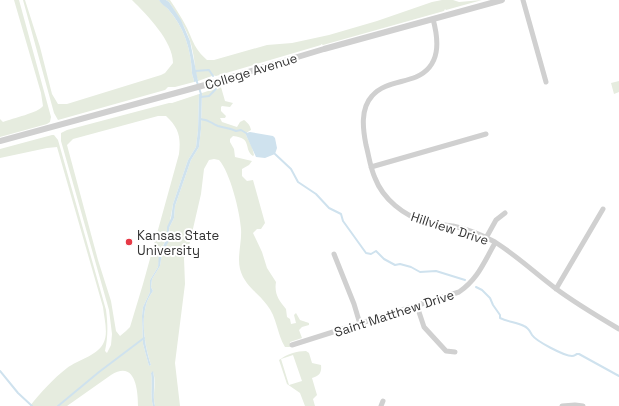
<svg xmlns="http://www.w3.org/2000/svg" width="619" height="406" font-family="'Space Grotesk',sans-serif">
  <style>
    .green { fill: #e6ecdf; fill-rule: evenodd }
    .water { fill: #cfe2ee }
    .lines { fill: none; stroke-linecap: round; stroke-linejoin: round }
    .stream { stroke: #cfe2ee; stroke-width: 2 }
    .minor { stroke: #d0d0d0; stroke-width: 5 }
    .tertiary { stroke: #d0d0d0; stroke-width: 6 }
    .poi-dot { fill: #e63946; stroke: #fff; stroke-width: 1.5 }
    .labels { text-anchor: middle; stroke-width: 4; stroke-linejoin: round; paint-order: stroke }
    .street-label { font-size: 13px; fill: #333; stroke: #fff }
    .poi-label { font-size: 13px; fill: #333; stroke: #fff; text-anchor: start }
  </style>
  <rect width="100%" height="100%" fill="#fff"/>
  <path class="green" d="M14 0H19L51 117 50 122 47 124 0 137V119L3 122C13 118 38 113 43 106L41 93Z
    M23 0H25L40 47 52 94 58 104H67L161 75 165 73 173 63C173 41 147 15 132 0H159C161 3 165 6 168 9 184 27 191 49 192 73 192 76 194 78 194 82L175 87H168L165 90 58 120 54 113Z
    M166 0H170C176 9 182 18 187 28 194 43 194 48 207 60H214L267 45 292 43 329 35 377 21 432 2 442 0H453L459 2 482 0 446 10 445 9 444 11 323 45 321 44V45L216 76 212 75 211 71 212 76 198 81C195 72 195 62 193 53 190 33 179 18 169 2Z
    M619 81V92L614 94 611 83Z
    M220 87H221L225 101 233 103 230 107 222 106 221 107V111L226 116 225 118H220L222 122 237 127 240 122 244 120C248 123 250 125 251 130L246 133V135L252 147 254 155 253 156C243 149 253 138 233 136L230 139V142L234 149 235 157 252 161 249 165 242 169V176L247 181 253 180 265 223 261 229H257L253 233 262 252 267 268 276 282C274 294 279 301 286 309L287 317 290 319 291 324 296 323 294 315 296 313 300 320 309 323V325L302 327 299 330 302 338 290 342 291 347H285C277 334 277 317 267 305 258 292 245 287 240 269 237 256 242 242 241 229 240 212 230 172 219 160L214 159 209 160 204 169 201 194 189 246 184 258 185 284 175 363 180 406H155C152 394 157 383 153 372L151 373C153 384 150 395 153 406H138C138 389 135 360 111 375L67 406H30C41 392 53 379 67 368 78 360 96 356 103 344 109 334 104 318 103 307L57 147 47 148 0 158V149L52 135H54L58 140 106 310C108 325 108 337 105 351L107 353 111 345 112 334 109 310 61 141V133L67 130 169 103H172L199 94 198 130 196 147 188 160 173 204 167 238 161 249 158 267 150 280V292L143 307 142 316 143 344 149 366 151 365C145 347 141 323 146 305 147 300 150 295 153 291L151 287 152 279 160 266 162 253 170 237 169 228 174 218 175 206 191 160 199 147 201 129 202 93 214 89V92ZM158 116H166C179 128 181 137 179 154L143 284 130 327 126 331 120 336 116 331 111 301 98 260 67 145 73 139Z
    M306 351 309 353 312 363 321 365C322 373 319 376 312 378L317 395 313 399 315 406H305L300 393 287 384 279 360C287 354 297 351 306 351ZM293 355 302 381 289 385 281 359Z"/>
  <path class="water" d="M159 0H166L169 2 181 20 190 41 198 81 194 82C194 78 192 76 192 73 191 49 184 27 168 9 165 6 161 4 159 0Z
    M202 93 201 129 199 147 191 160 175 206 174 218 169 228V241L162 253 160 266 152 279 151 287 153 291C150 295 147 300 146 305 141 323 145 348 151 365L149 366 143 344 142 316 143 307 150 292V280L158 267 159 254 167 238V227L171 218 173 204 188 160 196 147 198 130 199 94Z
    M250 132 273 136 275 138 277 148 275 154 265 158 256 157 246 135V133Z
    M153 371C156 383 152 394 155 406H153C150 395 153 384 151 373Z"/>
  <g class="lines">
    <path class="stream" d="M195 71 209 70 213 76
      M196 79 201 94
      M201 97 209 96 216 89
      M200 119C211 120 210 123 218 126 224 128 230 128 236 131L241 130 246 133
      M275 154 291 169 298 182 316 194 329 208 341 214 343 221 366 253 371 254 376 251 384 259 395 265 400 264 411 267 420 272 436 271 465 280
      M476 287 482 290 490 298 493 305 500 315V318C508 322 516 322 524 326 529 328 530 332 532 335 536 341 564 356 572 356 574 356 575 355 577 354H579L619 376
      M0 371 18 393 32 406
      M58 406 99 372 144 338"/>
    <path class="minor" d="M523 0 546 82
      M433 19C439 41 441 66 416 77 401 83 383 83 372 96 360 109 363 130 366 145 369 156 370 167 375 178 383 199 404 216 426 222 434 224 444 225 453 226 467 229 482 235 495 242 517 256 535 273 555 288 575 303 597 316 619 329
      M371 167 486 134
      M486 238 496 220 505 213
      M334 254 354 304 360 324
      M556 289 603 209
      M417 306 424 327 446 351 455 352
      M292 345 459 292C478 279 484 262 495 243
      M381 406 383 401
      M562 406 575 405 583 406"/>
    <path class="tertiary" d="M0 141 205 85 324 49 502 0"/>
  </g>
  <circle class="poi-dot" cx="129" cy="242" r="4"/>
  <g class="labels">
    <g class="street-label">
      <text transform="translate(251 71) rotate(-17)" y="5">College Avenue</text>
      <text transform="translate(450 228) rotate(18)" y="5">Hillview Drive</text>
      <text transform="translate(394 313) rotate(-18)" y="5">Saint Matthew Drive</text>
    </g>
    <g class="poi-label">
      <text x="137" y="240">Kansas State<tspan x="137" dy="15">University</tspan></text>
    </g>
  </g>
</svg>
